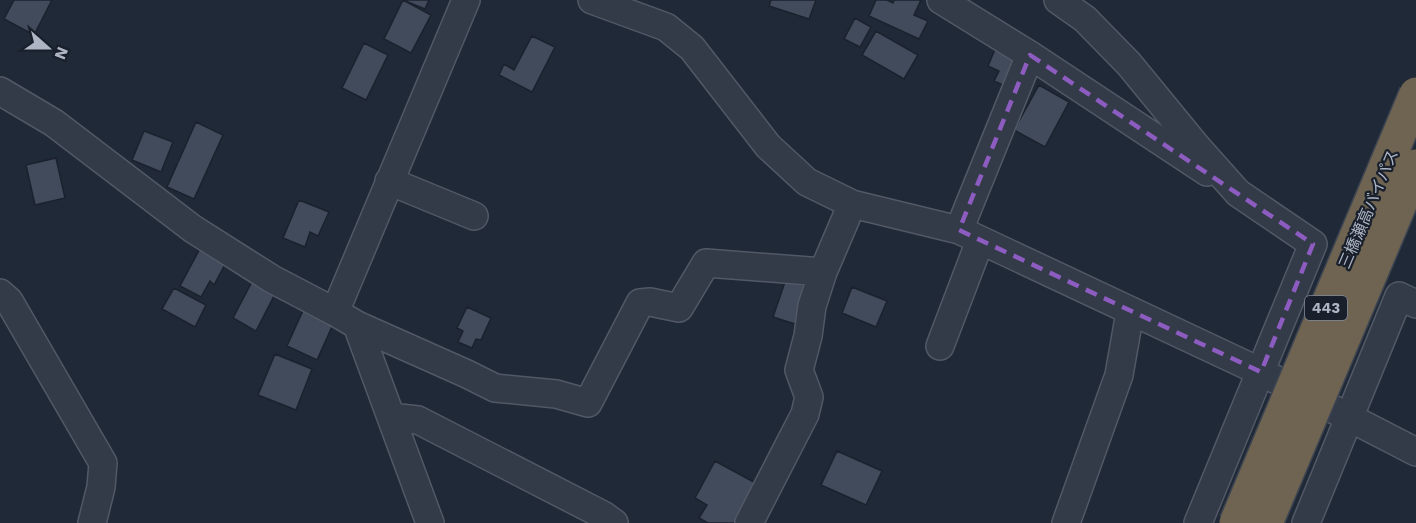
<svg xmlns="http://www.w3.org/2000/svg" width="1416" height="523" font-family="'Work Sans','Noto Sans JP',sans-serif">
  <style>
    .building { fill: #414b5c; stroke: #1b222e; stroke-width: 1.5 }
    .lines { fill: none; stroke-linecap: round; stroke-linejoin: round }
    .minor-casing { stroke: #515866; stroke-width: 30 }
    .minor { stroke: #343b48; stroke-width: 27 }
    .highway-bridge-casing { stroke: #3e4552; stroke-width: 36; stroke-linecap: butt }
    .highway-bridge { stroke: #6e6451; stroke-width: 33 }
    .marked { fill: none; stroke: #8d5cc1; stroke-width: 4.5; stroke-dasharray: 12 8; stroke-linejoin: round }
    .labels { text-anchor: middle; stroke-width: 4.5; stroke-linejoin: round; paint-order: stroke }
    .shield { fill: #19202c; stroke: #818897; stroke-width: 1.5 }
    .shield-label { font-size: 15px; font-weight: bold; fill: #aeb5c5 }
    .street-label { font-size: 16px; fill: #aeb5c5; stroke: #19202c }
  </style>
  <rect width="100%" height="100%" fill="#202937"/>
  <path class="building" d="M14 0H52L34 35 4 19Z
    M403 0H429L425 9Z
    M403 0 431 15 411 53 384 39Z
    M771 0H816L809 19 769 6Z
    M876 0H887L893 3 894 0H921L914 15 928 21 919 39 869 16Z
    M855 18 871 27 860 47 844 39Z
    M876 31 918 55 904 79 862 55Z
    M532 36 555 47 532 92 499 75 504 64 514 70Z
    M364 43 388 55 366 100 342 88Z
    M996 47 1016 59 1005 86 994 81 999 71 988 66Z
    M1039 85 1069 102 1045 147 1014 130Z
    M196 122 223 135 194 199 167 187Z
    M144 131 173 142 161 172 132 160Z
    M56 158 65 198 35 205 26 165Z
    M299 200 329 212 318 236 310 232 305 247 283 238Z
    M204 241 230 255 214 285 210 281 201 297 180 286Z
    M255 276 278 288 256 331 233 318Z
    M786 279 809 287 795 324 773 317Z
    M852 287 887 301 876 327 842 313Z
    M174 288 206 305 195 327 162 309Z
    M305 306 335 320 317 360 287 346Z
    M467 307 491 318 481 340 476 339 472 348 458 342 463 331 457 328Z
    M275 354 312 369 296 410 258 395Z
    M837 451 882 471 866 505 821 485Z
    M715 461 763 487 743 523H708L699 518 707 505 695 498Z"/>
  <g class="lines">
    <g class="minor-casing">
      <path id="minor" d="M592 0 666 27 692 48 768 146 807 182 852 204 959 230 1261 372 1416 452
        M941 0 1030 55 1207 172
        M1058 0 1085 19 1129 64 1197 147 1238 193 1313 244 1198 523
        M0 91 54 123 193 229 272 279 335 312
        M389 181 474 216
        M959 230 1030 55
        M0 293 9 301 103 463 101 487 92 523
        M357 325 467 374 495 388 556 394 588 403 640 303 650 302 679 308 706 263 823 272
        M940 346 980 241
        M391 417 418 420 603 515 614 523
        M430 523 357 325 335 312 466 0
        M749 523 805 414 809 397 799 370 808 336 812 306 823 272 852 204
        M1066 523 1119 375 1130 312
        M1306 523 1399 296 1416 304"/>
    </g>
    <use href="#minor" class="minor"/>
    <g class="highway-bridge-casing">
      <path id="highway-bridge" d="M1236 523 1416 94
        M1266 523 1416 166"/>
    </g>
    <use href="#highway-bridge" class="highway-bridge"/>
  </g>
  <path class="marked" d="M1030 55 1313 244 1261 372 959 230Z"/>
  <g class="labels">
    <rect class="shield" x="1305" y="296" width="42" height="24" rx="4.5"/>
    <g class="shield-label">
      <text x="1326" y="313">443</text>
    </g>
    <g class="street-label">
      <text transform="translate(1368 209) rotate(-67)" y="6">三橋瀬高バイパス</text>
    </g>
  </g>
  <g transform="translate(48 48) rotate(111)" stroke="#19202c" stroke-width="4.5" paint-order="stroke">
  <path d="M0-4.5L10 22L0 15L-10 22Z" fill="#aeb5c5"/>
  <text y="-9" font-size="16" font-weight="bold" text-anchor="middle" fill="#aeb5c5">N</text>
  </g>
</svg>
